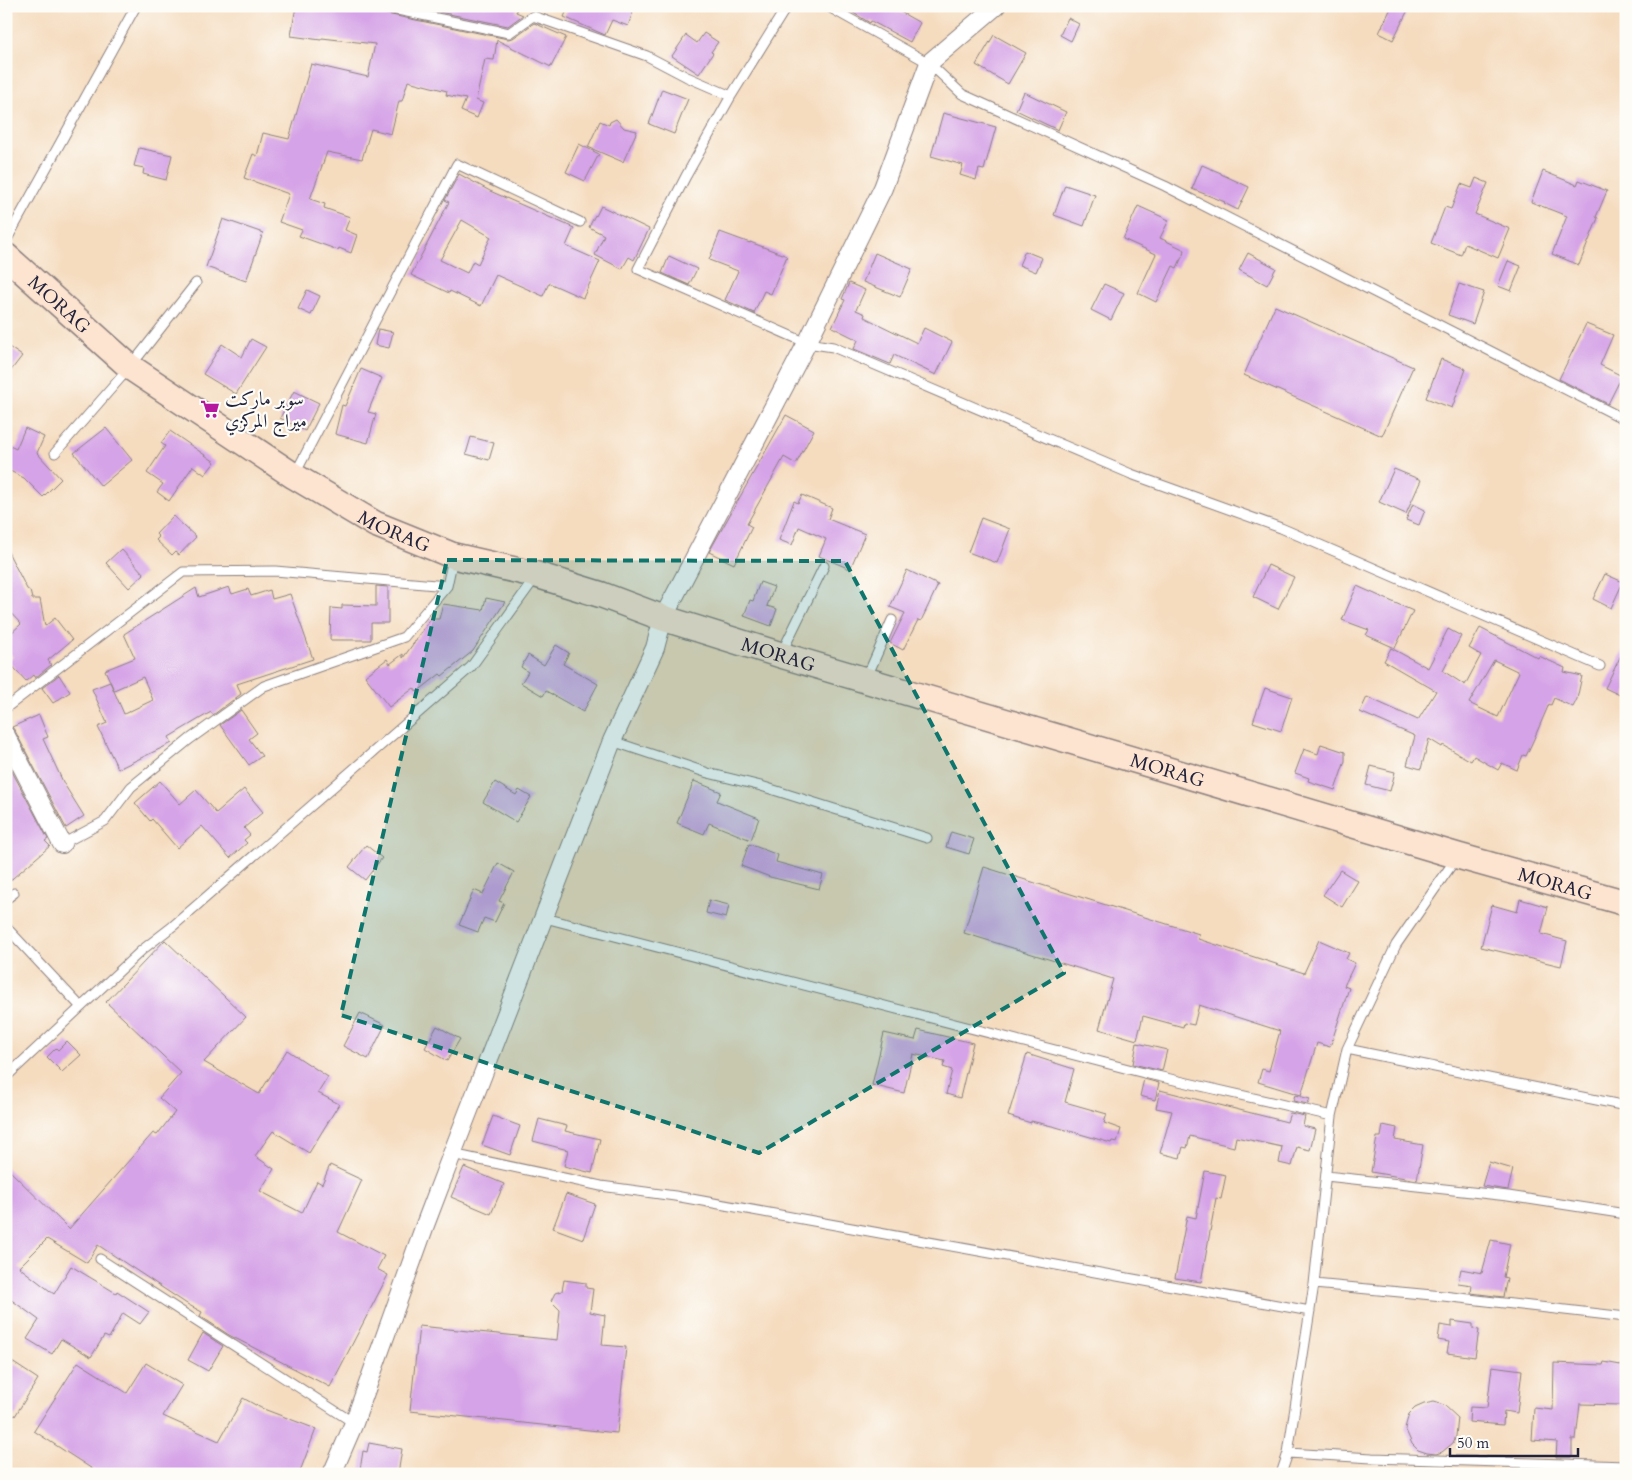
<svg xmlns="http://www.w3.org/2000/svg" width="1632" height="1480" font-family="Cardo,Amiri,serif">
  <style>
    .building { fill: #d5a3e7; fill-rule: evenodd }
    .lines { fill: none; stroke-linecap: round; stroke-linejoin: round }
    .service-casing { stroke: #8c7f7d; stroke-width: 11 }
    .minor-casing { stroke: #8c7f7d; stroke-width: 20 }
    .secondary-casing { stroke: #8c7f7d; stroke-width: 28 }
    .service { stroke: #fff; stroke-width: 9 }
    .minor { stroke: #fff; stroke-width: 18 }
    .secondary { stroke: #fde4d1; stroke-width: 25 }
    .marked { fill: #0f766e; fill-opacity: 0.2; stroke: #0f766e; stroke-width: 4; stroke-dasharray: 10 6; stroke-linejoin: round }
    .labels { text-anchor: middle; stroke-width: 4.5; stroke-linejoin: round; paint-order: stroke }
    .street-label { font-size: 19px; fill: #22223b; stroke: #fdfcf7 }
    .poi-label { font-size: 19px; fill: #22223b; stroke: #fdfcf7; text-anchor: start }
  </style>
  <rect width="100%" height="100%" fill="#fdfcf7"/>
  <filter id="ink" filterUnits="userSpaceOnUse"><feTurbulence type="fractalNoise" baseFrequency=".02" numOctaves="2"/><feDisplacementMap in="SourceGraphic" scale="10" xChannelSelector="R" yChannelSelector="G"/><feConvolveMatrix kernelMatrix="1 2 1 2 8 2 1 2 1" color-interpolation-filters="sRGB"/></filter>
  <filter id="wash" filterUnits="userSpaceOnUse"><feTurbulence type="fractalNoise" baseFrequency=".0096" numOctaves="4" result="noise"/><feDisplacementMap in="SourceGraphic" scale="20" xChannelSelector="R" yChannelSelector="G"/><feGaussianBlur stdDeviation="1.12" result="paint"/><feColorMatrix in="noise" values="0 0 0 0 0 0 0 0 0 0 0 0 0 0 0 0 0 1.4 0 .05"/><feComposite in="paint" operator="in"/></filter>
  <g filter="url(#wash)">
    <rect width="100%" height="100%" fill="#f5dcbf"/>
    <g id="blocks">
      <path class="building" d="M296 6H308L338 11V6L373 10 377 12 508 39 513 38 534 23 566 37 551 67 497 40 494 60 485 59 476 100 483 103 477 118 461 111 466 99 446 95 447 91 408 81 402 101H399L391 134 371 129 362 159 327 152 310 199 325 204 324 208 350 217 345 230 357 235 351 253 339 248 338 250 299 236 302 230 279 222 289 194 244 178 253 154 257 156 263 133 289 139 311 64 368 77 375 44 322 38 321 40 291 36Z
        M410 6H518L516 12 523 15 508 26Z
        M569 6H625L634 9 628 26 612 20 605 35 564 17Z
        M842 6H890L920 23 910 42 871 21 870 23Z
        M1392 6H1410L1393 40 1379 33Z
        M1068 18 1079 24 1071 41 1060 35Z
        M704 33 718 42 711 52 713 53 699 74 672 56 686 35 697 43Z
        M994 35 1026 53 1008 84 976 65Z
        M662 89 688 99 674 134 649 124Z
        M1024 92 1066 112 1058 130 1016 110Z
        M943 113 996 127 984 170 979 169 976 180 960 175 963 165 931 156Z
        M616 119 624 128 637 131 623 162 588 147 600 121 609 125 610 122Z
        M579 144 599 154 585 181 566 172Z
        M139 148 172 155 166 180 143 174 144 168 134 166Z
        M1202 165 1221 173V174L1249 187 1238 210 1224 203 1225 202 1192 189Z
        M1543 171 1577 185 1579 180 1607 191 1596 217 1598 218 1579 265 1552 254 1567 216 1531 202Z
        M459 174 490 191 574 228 566 246 600 261 583 298 549 283 543 296 496 275 481 306 450 291 449 293 411 275 449 202 445 200ZM462 220 491 237 478 264 473 261 467 273 440 260Z
        M1476 178 1488 183 1475 214 1510 229 1498 258 1465 244 1461 255 1431 243 1445 207 1451 209 1461 184 1472 188Z
        M1065 185 1095 195 1084 226 1054 215Z
        M601 206 649 229 634 260 629 257 622 269 595 255 604 235 589 227 595 215 596 216Z
        M1138 206 1169 220 1160 238 1185 250 1177 268 1173 266 1156 302 1138 293 1156 254 1123 239Z
        M223 219 263 233 246 281 206 267Z
        M720 232 750 243V242L787 256 771 294 764 291 754 313 725 300 738 271 709 260Z
        M1025 251 1042 258 1036 272 1019 265Z
        M875 253 912 269 900 297 863 282Z
        M1248 253 1276 268 1267 285 1239 270Z
        M669 256 697 269 689 285 662 273Z
        M1508 261 1521 266 1511 291 1498 286Z
        M849 283 865 290 856 310 865 314 864 317 917 343 924 328 952 342 936 375 894 355 890 364 854 349 858 340 832 327 845 300 842 299Z
        M1104 284 1124 293 1111 320 1091 310Z
        M1459 284 1484 292 1473 324 1448 315Z
        M307 290 320 296 311 315 298 309Z
        M1275 306 1413 367 1382 436 1244 375Z
        M1586 324 1613 335 1600 365 1622 376 1608 404 1559 379Z
        M378 329 393 332 389 348 375 345Z
        M251 339 266 347 236 394 203 374 222 344 242 357Z
        M6 345 22 356 6 377Z
        M1441 359 1466 369 1452 408 1426 398Z
        M361 369 382 378 368 412 376 414 368 443 335 434 342 405 345 406Z
        M294 391 319 403 305 431 280 418Z
        M786 415 814 430 796 464 784 457 747 524 752 527 734 564 709 552Z
        M25 428 44 437 37 453 61 479 43 497 24 478 6 469V444L16 449Z
        M106 428 132 460 101 486 74 453Z
        M170 431 215 462 205 475 193 466 169 501 157 492 163 484 147 473 165 446 161 443Z
        M471 437 494 443 489 460 466 454Z
        M1394 469 1421 480 1406 514 1379 502Z
        M802 495 832 508 828 519 865 534 850 569 819 556 826 539 799 527 792 545 779 540 794 501 798 503Z
        M1413 504 1425 510 1419 525 1406 520Z
        M173 516 196 537 179 555 175 552 172 555 156 540 159 537 156 534Z
        M981 518 1010 529 997 563 968 552Z
        M6 548 27 589 30 591 32 599H40L45 626 55 618 72 640 48 660 51 665 35 678 33 675 26 681 8 661 13 657 6 650V638L21 624 6 608Z
        M121 549 144 574 129 588 106 563Z
        M1268 565 1294 577 1278 609 1253 597Z
        M907 570 938 585 921 621 918 620 903 650 890 643 905 613 890 607Z
        M1605 574 1623 582 1611 608 1593 599Z
        M760 582 774 587 767 606 777 609 771 626 744 616 750 600 753 601Z
        M376 586 388 587V623H371V640H330L331 608 342 609V605L376 606Z
        M1357 586 1413 611 1395 648 1366 635 1369 630 1342 620Z
        M229 587 232 594 248 589 251 596 270 590 272 599 290 594 313 659 237 684 241 694 213 715 211 712 169 737 172 743 118 769 98 727 107 723 92 689 110 682 124 714 153 700 143 677 114 690 105 670 135 658 124 634 196 588 199 597Z
        M486 598 505 602 473 651 442 676 440 674 417 692 414 688 389 707 365 676 387 659 390 664 403 654V658L431 619H439L443 604 483 610Z
        M1480 628 1538 658 1539 656 1565 668 1564 672 1582 676 1577 699 1573 707 1554 698 1551 705 1549 704 1533 741 1526 756 1523 755 1517 770 1502 763 1498 770 1474 756 1471 761 1443 745 1442 747 1429 739 1421 769 1407 765 1415 736 1360 712 1367 697 1418 720 1436 691 1384 661 1391 648 1428 668 1448 629 1461 636 1443 671 1465 685 1481 655 1469 648ZM1494 660 1519 672 1498 717 1469 703Z
        M556 645 569 653 563 664 598 684 583 712 546 691 543 696 521 683 528 672 521 667 528 655 544 665Z
        M1626 645V698L1605 688Z
        M59 675 70 692 53 703 42 688Z
        M1265 688 1292 697 1281 731 1253 722Z
        M241 710 257 733 249 739 262 756 249 765 220 725Z
        M39 715 48 737 43 739 64 784 84 816 66 828 15 731 12 727Z
        M1321 744 1345 752V761L1335 790 1308 781 1309 778 1295 773 1304 749 1318 754Z
        M6 760 48 839 45 841 50 846 6 884Z
        M1371 766 1395 772 1390 791 1366 785Z
        M160 781 180 804 196 790 216 813 244 789 263 812 244 828 250 835 244 840 247 843 230 858 202 826 177 848 152 819 150 821 135 803Z
        M694 781 721 792 717 801 759 818 751 840 709 823 704 834 677 823Z
        M495 782 516 795 519 790 531 797 516 822 483 802Z
        M951 832 974 839 969 854 946 847Z
        M749 844 778 855 776 862 823 875 819 889 770 877 741 866Z
        M366 845 382 858 365 880 349 867Z
        M498 863 514 872 499 901 504 903 495 922 484 918 478 932 459 925 474 890 483 894Z
        M984 867 1199 934 1198 939 1304 973 1319 940 1349 953 1346 959 1355 963 1344 986 1349 988 1330 1047 1317 1043 1301 1095 1258 1082 1262 1069 1269 1071 1280 1031 1199 1005 1194 1025 1184 1023 1183 1027 1143 1016 1137 1040 1099 1029 1113 979 964 933Z
        M1340 870 1358 881 1342 907 1323 895Z
        M1520 899 1548 907 1541 934 1567 941 1561 966 1481 947 1492 905 1517 912Z
        M709 900 729 905 726 918 706 913Z
        M165 940 246 1017 204 1062 259 1094 287 1050 328 1077 318 1093 339 1104 309 1153 273 1131 255 1156 274 1169 260 1191 302 1213 317 1181 322 1184 330 1165 362 1180 338 1232 384 1256 377 1269 388 1275 330 1387 229 1335 200 1316 202 1312 187 1304 98 1245 87 1263 47 1239 19 1267 54 1294 71 1266 116 1293 117 1291 149 1312 140 1324 123 1313 109 1338 104 1336 91 1357 61 1339 52 1354 27 1339 39 1320 6 1296V1167L69 1229 153 1133 157 1135 175 1112 159 1098 181 1073 106 1002Z
        M360 1013 385 1025 368 1059 343 1046Z
        M437 1026 460 1039 447 1061 425 1048Z
        M918 1030 973 1043 960 1098 946 1094 952 1070 943 1067 945 1061 913 1054 904 1093 872 1085 884 1033 915 1040Z
        M67 1041 81 1055 62 1072 47 1057 56 1048 58 1050Z
        M1137 1043 1167 1050 1162 1071 1133 1064Z
        M1027 1054 1074 1069 1065 1102 1107 1114 1104 1123 1121 1129 1117 1142 1112 1141 1111 1143 1056 1127 1031 1121V1123L1008 1116Z
        M1144 1079 1159 1083 1155 1100 1140 1096Z
        M1160 1090 1287 1122 1290 1113 1305 1116 1303 1126 1315 1129 1310 1150 1297 1147 1292 1166 1279 1163 1282 1147 1236 1137 1234 1147 1190 1136 1187 1148 1183 1147 1180 1158 1160 1153 1172 1111 1156 1108Z
        M1295 1095 1310 1099 1308 1104 1293 1101Z
        M493 1116 520 1126 510 1155 482 1145Z
        M539 1119 567 1126 565 1131 600 1139 592 1173 564 1166 568 1150 533 1141Z
        M1383 1125 1397 1128 1395 1140 1423 1145 1417 1180 1371 1172 1377 1137H1381Z
        M1489 1162 1513 1169 1508 1190 1482 1186Z
        M464 1167 504 1184 491 1214 451 1197Z
        M1205 1171 1226 1175 1221 1199 1216 1198 1201 1282 1175 1278 1187 1216 1196 1218Z
        M566 1194 595 1204 583 1239 553 1228Z
        M1491 1240 1510 1244 1503 1277 1507 1278 1503 1297 1471 1293 1472 1285 1458 1283 1461 1269 1482 1273Z
        M564 1280 586 1283V1288L593 1289 590 1312 605 1315 602 1345 626 1347 617 1433 410 1411 419 1326 557 1340 560 1310 551 1301 555 1293 562 1291Z
        M1452 1321 1473 1324V1329L1479 1330 1475 1357 1447 1353 1449 1342 1438 1340 1440 1325 1452 1327Z
        M203 1333 223 1346 208 1371 188 1360Z
        M6 1358 38 1379 15 1416 6 1410Z
        M78 1362 127 1393 146 1363 182 1385 163 1416 219 1441 243 1398 261 1408 316 1429 299 1474H100L34 1431Z
        M1604 1362 1626 1366V1389L1622 1405 1580 1404 1576 1439H1572V1457H1556L1557 1442 1532 1440 1534 1408 1553 1410 1554 1363 1603 1365Z
        M1492 1366 1522 1370 1517 1413 1504 1411 1503 1425 1469 1422 1470 1407 1487 1408Z
        M1434 1402 1444 1405 1458 1418 1456 1436 1453 1443 1442 1452 1436 1454 1427 1453 1418 1450 1412 1444 1405 1428 1409 1414 1415 1408 1424 1404Z
        M369 1443 402 1449 398 1474H382L360 1470 363 1451 367 1452Z"/>
    </g>
  </g>
  <g filter="url(#ink)">
    <use href="#blocks" fill-opacity="0" stroke="#8c7f7d" stroke-width="1"/>
    <g class="lines">
      <g class="service-casing">
        <path id="service" d="M378 6 509 33 533 16 647 56 687 77 731 96 686 176 638 269 807 343 833 347 1131 474 1281 528 1600 666
          M827 6 929 63 962 94 1165 186 1626 420
          M731 96 787 6
          M6 241 136 6
          M55 453 130 367 196 283
          M294 476 457 164 580 222
          M782 652 824 566
          M866 679 892 620
          M6 708 183 572 275 571 447 586
          M612 741 708 773 761 786 927 838
          M62 844 105 821 131 787 190 739 264 686 404 637 447 586 453 558
          M6 899 14 893
          M545 918 1144 1073 1332 1116
          M6 927 81 1007
          M1347 1049 1626 1106
          M6 1077 142 950 173 926 471 667 535 578
          M452 1154 601 1186 675 1196 1310 1311
          M1326 1176 1508 1196 1626 1214
          M100 1259 354 1423
          M1314 1284 1443 1296 1626 1317
          M1288 1453 1372 1458 1626 1466
          M1281 1474 1288 1453 1314 1284 1332 1116 1347 1049 1396 945 1457 857"/>
      </g>
      <g class="minor-casing">
        <path id="minor" d="M6 736 62 844
          M332 1474 354 1423 425 1225 452 1154 612 741 655 648 663 618 807 343 883 188 929 63 996 6"/>
      </g>
      <g class="secondary-casing">
        <g id="secondary">
          <path id="s1" d="M6 256 130 367 294 476 375 524 454 556 537 575 602 595 663 618 781 655 1458 856 1626 903"/>
        </g>
      </g>
      <use href="#service" class="service"/>
      <use href="#minor" class="minor"/>
      <use href="#secondary" class="secondary"/>
    </g>
  </g>
  <path class="marked" d="M447 560 845 561 1064 973 759 1153 341 1015Z"/>
  <defs>
    <g id="supermarket-bare" transform="scale(1.5)"><path d="M-6-5.5h2.5l.6 2H6L4.5 2H-2.5L-4.4-4H-6ZM-1.5 3.2a1.3 1.3 0 1 0 .1 0ZM3 3.2a1.3 1.3 0 1 0 .1 0Z" fill="#b5179e" stroke="#fdfcf7" stroke-width="2.5" paint-order="stroke"/></g>
  </defs>
  <g fill-rule="evenodd">
    <use href="#supermarket-bare" x="210" y="409"/>
  </g>
  <g class="labels">
    <g class="street-label">
      <text dy="7" stroke="none"><textPath href="#s1" startOffset="72">MORAG</textPath></text>
      <text dy="7" stroke="none"><textPath href="#s1" startOffset="478">MORAG</textPath></text>
      <text dy="7" stroke="none"><textPath href="#s1" startOffset="882">MORAG</textPath></text>
      <text dy="7" stroke="none"><textPath href="#s1" startOffset="1288">MORAG</textPath></text>
      <text dy="7" stroke="none"><textPath href="#s1" startOffset="1692">MORAG</textPath></text>
    </g>
    <g class="poi-label">
      <text x="225" y="405">سوبر ماركت<tspan x="225" dy="22">ميراج المركزي</tspan></text>
    </g>
  </g>
  <rect width="1632" height="1480" fill="none" stroke="#fdfcf7" stroke-width="25"/>
  <path d="M1450 1448v8h128v-8" fill="none" stroke="#22223b" stroke-width="2.5"/>
  <text x="1457" y="1448" font-size="15" fill="#22223b" stroke="#fdfcf7" stroke-width="4" paint-order="stroke">50 m</text>
</svg>
